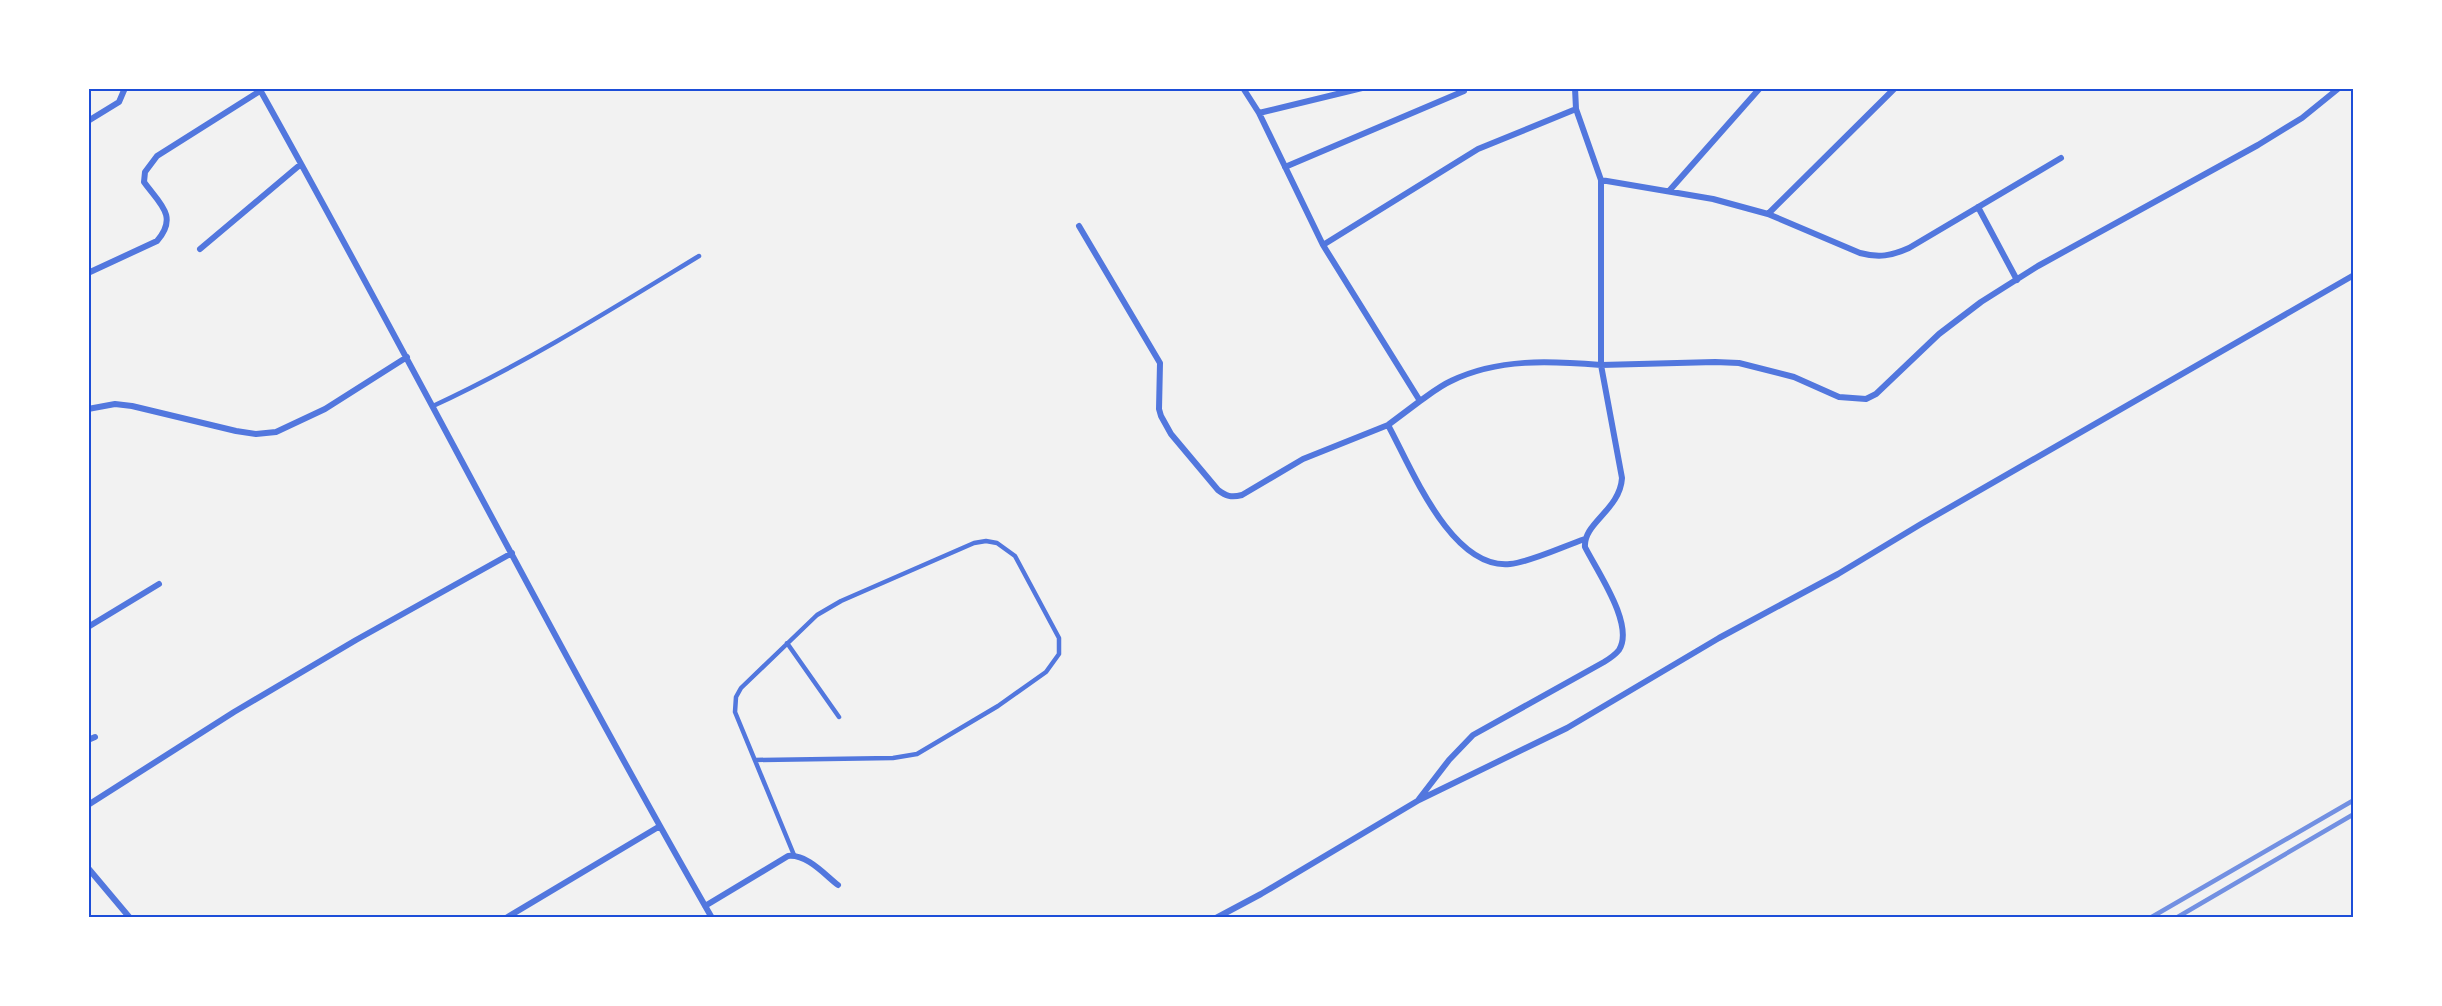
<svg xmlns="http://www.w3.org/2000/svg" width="2442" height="1006" font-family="Barlow,sans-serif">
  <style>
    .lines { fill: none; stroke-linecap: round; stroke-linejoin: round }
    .service { stroke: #5277de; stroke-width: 4.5 }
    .minor { stroke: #5277de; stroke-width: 6 }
    .rail { stroke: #7290e2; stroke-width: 4.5 }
    .neatline { fill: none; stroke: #1d4ed8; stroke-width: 2 }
  </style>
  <rect width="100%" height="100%" fill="#f2f2f2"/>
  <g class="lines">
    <path class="service" d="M433 406C526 363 612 309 699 256
      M787 643 839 717
      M755 760 893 758 917 754 998 706 1046 672 1059 654V638L1015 556 997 543 986 541 974 543 841 601 817 615 741 688 736 697 735 712 794 855"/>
    <path class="minor" d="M259 88C413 363 555 644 712 918
      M1243 88 1259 113 1323 245 1478 149 1576 109 1575 88
      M1576 109 1601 180V365L1715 362 1739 363 1794 377 1839 397 1866 399 1876 394 1939 334 1981 302 2038 266 2258 145 2302 118 2339 88
      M1259 113 1362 88
      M88 121 119 102 125 88
      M1285 167 1464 91
      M1601 180 1713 199 1768 214 1860 253C1879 258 1891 256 1909 248L2061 158
      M1669 191 1760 88
      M1978 207 2017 280
      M1768 214 1895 88
      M1079 226 1160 363 1159 409 1161 416 1171 434 1218 490C1226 496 1231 498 1242 495L1303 459 1388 425 1420 401
      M1323 245 1420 401C1430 394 1440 386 1451 381 1498 358 1551 361 1601 365L1622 478C1620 510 1583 523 1585 547 1597 571 1635 625 1619 650 1615 655 1609 659 1604 662L1473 735 1449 760 1419 799
      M200 249 301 164
      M88 273 157 241C179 216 159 203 144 182L145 172 157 156 260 91
      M88 409 115 404 132 406 236 431 256 434 276 432 325 409 407 357
      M1388 425C1411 467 1451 570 1510 564 1531 562 1564 546 1585 539
      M88 627 159 584
      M88 740 95 737
      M88 805 234 712 356 640 512 553
      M88 868 130 918
      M705 906 788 856C807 854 824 874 838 885
      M506 918 660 826
      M1216 918 1261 894 1419 800 1567 728 1719 638 1838 574 1921 524 2354 275"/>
    <path class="rail" d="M2150 918 2354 800
      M2176 918 2354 814"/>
  </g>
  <rect width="2442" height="1006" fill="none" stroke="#ffffff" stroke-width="180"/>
  <rect x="90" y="90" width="2262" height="826" class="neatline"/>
</svg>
